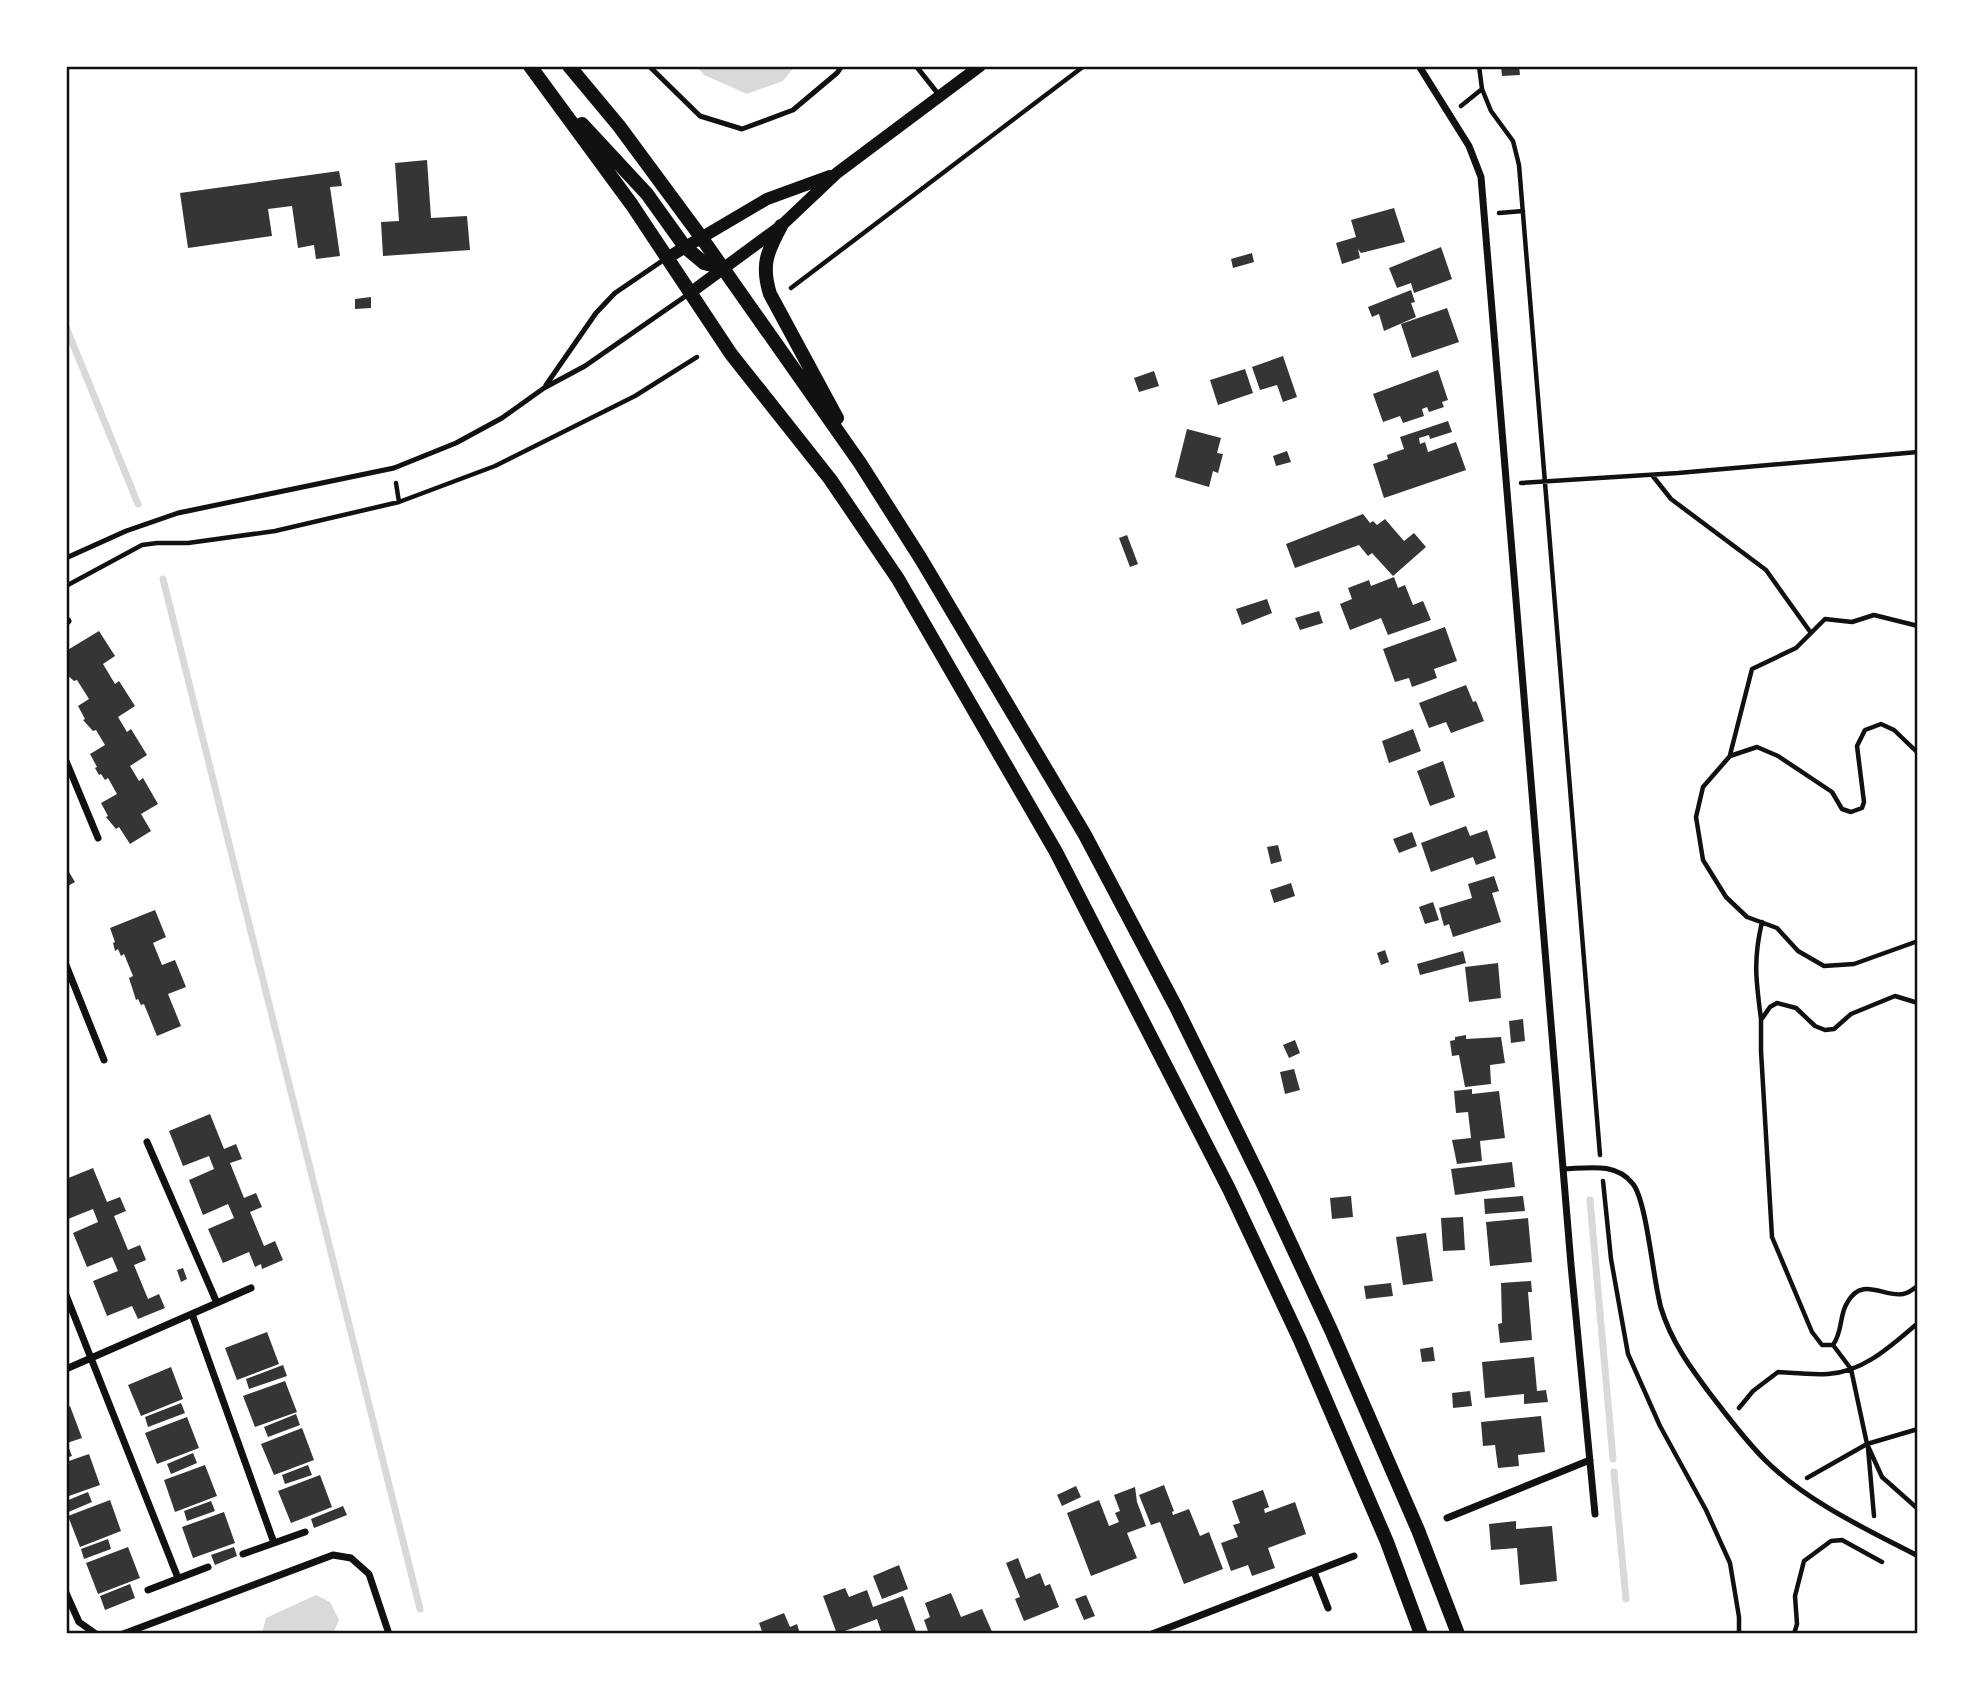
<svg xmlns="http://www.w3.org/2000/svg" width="1984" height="1700" font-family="'DejaVu Sans',sans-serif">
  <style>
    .water { fill: #d9d9d9 }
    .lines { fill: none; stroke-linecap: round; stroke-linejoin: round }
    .stream { stroke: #d9d9d9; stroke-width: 7 }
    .building { fill: #353535 }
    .path { stroke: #111; stroke-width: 4.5 }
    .service { stroke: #111; stroke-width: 5 }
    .minor { stroke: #111; stroke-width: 7 }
    .tertiary { stroke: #111; stroke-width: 12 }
    .secondary { stroke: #111; stroke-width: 14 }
    .neatline { fill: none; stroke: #111; stroke-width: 2.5 }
  </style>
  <rect width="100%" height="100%" fill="#fff"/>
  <path class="water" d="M697 67H794L783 81 747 94 704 75Z
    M316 1595 330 1602 339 1620 333 1633H262L266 1618Z"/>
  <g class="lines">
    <path class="stream" d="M66 327 138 504
      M163 579 420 1609
      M1590 1200 1613 1459
      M1614 1472 1626 1599"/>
  </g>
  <path class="building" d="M1501 66H1519L1520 75 1502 76Z
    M427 160 431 218 467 216 470 250 383 256 381 222 399 221 395 163Z
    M339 171 342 186 330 187 340 256 316 259 314 245 298 248 292 206 268 209 272 236 188 248 180 193Z
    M1394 208 1405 242 1361 253 1358 249 1360 258 1342 264 1336 243 1356 237 1351 220Z
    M1441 247 1452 279 1414 293 1411 283 1397 288 1389 268Z
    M1252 253 1254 262 1233 268 1231 259Z
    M1411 290 1415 302 1411 303 1416 317 1384 331 1379 314 1372 317 1368 307Z
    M371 297V308L355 309V299Z
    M1447 308 1459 342 1412 358 1401 324Z
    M1283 356 1297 397 1283 402 1277 385 1260 390 1252 367Z
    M1245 369 1253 393 1218 405 1210 380Z
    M1438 370 1448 400 1442 402 1444 407 1429 412 1427 407 1422 409 1424 416 1403 423 1400 416 1383 422 1373 394Z
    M1154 371 1159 386 1139 392 1134 378Z
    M1448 421 1452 432 1430 439 1429 435 1419 438 1420 444 1425 442 1428 452 1456 442 1466 470 1384 498 1373 464 1388 459 1387 455 1404 449 1400 437Z
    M1187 429 1221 438 1217 453 1223 454 1218 473 1213 471 1209 487 1175 477Z
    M1287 451 1291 462 1276 466 1273 456Z
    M1363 514 1370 523 1373 521 1377 525 1385 519 1404 541 1414 533 1426 547 1393 576 1372 553 1368 556 1359 545 1295 568 1286 544Z
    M1127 535 1138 564 1130 567 1119 538Z
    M1394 577 1398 588 1405 585 1413 605 1423 601 1431 620 1388 635 1381 618 1350 630 1340 604 1352 599 1348 588 1369 580 1371 586Z
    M1267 599 1272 613 1242 625 1236 609Z
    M1319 611 1323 623 1300 630 1295 618Z
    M1445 627 1457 661 1434 669 1437 678 1412 687 1409 678 1395 682 1383 649Z
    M99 631 115 656 103 664 115 684 119 681 135 706 118 717 127 732 131 729 147 755 130 766 139 781 143 778 158 804 141 814 151 831 130 844 119 827 116 829 106 817 108 816 101 803 117 794 108 778 105 780 101 774 99 775 95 768 97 767 90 754 105 745 96 730 93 731 83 720 85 719 78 706 89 699 77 680 74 681 66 674V651Z
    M1466 685 1473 702 1476 701 1484 721 1451 733 1446 722 1429 728 1419 703Z
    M1413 729 1421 751 1389 763 1382 741Z
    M1443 761 1455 797 1430 806 1417 771Z
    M1466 826 1470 836 1487 830 1496 858 1476 865 1473 857 1431 872 1421 843Z
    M1412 832 1417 846 1399 853 1393 839Z
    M1278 845 1282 861 1271 864 1267 847Z
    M66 867 75 882 66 887Z
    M1494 876 1499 891 1492 893 1501 922 1453 937 1449 924 1444 926 1439 908 1472 898 1468 884Z
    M1291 883 1295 896 1274 903 1270 890Z
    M1433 902 1439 920 1425 924 1419 907Z
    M155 910 166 937 153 943 162 965 175 960 186 987 168 994 181 1026 157 1036 144 1004 141 1005 138 999 136 1000 129 978 133 976 124 954 121 956 118 949 115 951 113 943 115 942 110 928Z
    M1385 950 1389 962 1381 965 1377 953Z
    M1463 951 1466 963 1420 975 1417 964Z
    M1498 963 1501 998 1469 1002 1465 967Z
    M1523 1019 1525 1041 1511 1043 1509 1021Z
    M1466 1035V1039L1501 1037 1505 1063 1490 1065 1491 1084 1465 1087 1459 1055 1452 1056 1450 1041 1455 1040V1037Z
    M1295 1040 1300 1053 1289 1058 1283 1045Z
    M1294 1069 1300 1090 1285 1094 1280 1072Z
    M1472 1089V1094L1499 1091 1505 1138 1480 1141 1482 1161 1457 1164 1452 1140 1471 1138 1468 1112 1456 1113 1454 1091Z
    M210 1114 224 1149 236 1144 242 1159 230 1163 244 1198 256 1193 262 1207 250 1212 264 1246 275 1241 283 1260 262 1269 261 1264 255 1267 249 1252 223 1263 208 1229 234 1218 228 1204 203 1215 189 1180 214 1169 209 1156 183 1166 169 1131Z
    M1512 1162 1515 1187 1455 1195 1451 1169Z
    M93 1168 107 1202 120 1197 126 1211 114 1216 128 1250 140 1245 146 1260 134 1265 148 1299 159 1294 165 1308 138 1319 132 1306 107 1316 93 1281 118 1271 112 1257 87 1267 73 1233 98 1222 93 1209 68 1219 66 1215V1179Z
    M1351 1196 1353 1217 1332 1219 1330 1198Z
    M1523 1196 1525 1211 1485 1214 1484 1199Z
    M1463 1217 1465 1250 1443 1251 1441 1218Z
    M1528 1218 1532 1262 1490 1266 1486 1222Z
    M1426 1233 1433 1281 1403 1285 1396 1237Z
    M183 1268 187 1279 181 1282 177 1270Z
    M1531 1281 1532 1292H1528L1532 1340 1500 1343 1498 1324 1502 1323 1501 1283Z
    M1391 1283 1393 1296 1366 1299 1364 1286Z
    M267 1332 279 1364 237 1380 225 1348Z
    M1433 1347 1435 1361 1422 1362 1420 1349Z
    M1534 1357 1537 1391 1546 1390 1548 1402 1524 1404V1394L1485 1398 1482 1362Z
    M283 1365 287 1376 249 1389 246 1379Z
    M171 1367 183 1399 141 1416 128 1385Z
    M285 1381 297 1412 255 1427 243 1396Z
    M1470 1391 1472 1406 1453 1408 1452 1393Z
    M181 1403 185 1413 148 1427 145 1417Z
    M70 1406 82 1438 67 1443 72 1456 66 1458V1407Z
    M296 1414 300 1425 268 1437 264 1427Z
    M1541 1416 1545 1452 1518 1455 1519 1466 1498 1468 1495 1445 1483 1446 1481 1422Z
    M187 1417 199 1448 157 1464 145 1433Z
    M302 1428 314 1460 274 1475 261 1444Z
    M193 1453 197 1463 171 1474 167 1464Z
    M89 1454 100 1485 66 1497V1462Z
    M205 1465 217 1496 175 1512 164 1480Z
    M308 1465 312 1475 285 1484 282 1475Z
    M320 1475 332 1507 291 1523 278 1491Z
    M1164 1485 1174 1511 1172 1512 1173 1515 1189 1509 1200 1536 1209 1532 1223 1569 1184 1584 1160 1522 1151 1525 1139 1495Z
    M1076 1486 1081 1497 1062 1506 1057 1495Z
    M1135 1487 1137 1502 1146 1526 1127 1533 1137 1558 1091 1576 1067 1513 1099 1500 1109 1526 1119 1522 1115 1513 1120 1511 1114 1495Z
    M1263 1490 1269 1507 1264 1509 1265 1513 1295 1502 1306 1534 1268 1548 1275 1568 1252 1576 1248 1565 1231 1571 1221 1543 1238 1537 1233 1525 1240 1523 1232 1501Z
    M88 1492 92 1502 66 1513V1501Z
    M110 1500 121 1531 80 1547 68 1516Z
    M211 1501 215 1511 187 1521 184 1511Z
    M343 1506 347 1515 314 1528 311 1519Z
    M224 1512 235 1543 193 1558 182 1527Z
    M1516 1521V1529L1552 1526 1557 1581 1520 1585 1517 1548 1491 1550 1489 1524Z
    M108 1539 111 1549 84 1559 81 1549Z
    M128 1547 140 1578 98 1594 86 1563Z
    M234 1547 237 1556 215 1565 211 1555Z
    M1018 1558 1026 1579 1040 1573 1045 1586 1050 1584 1059 1607 1024 1621 1015 1599 1020 1597 1006 1563Z
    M899 1565 908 1589 882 1599 873 1576Z
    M130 1584 135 1598 105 1610 100 1596Z
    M845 1588 849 1597 867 1590 873 1607 903 1596 917 1634H882L877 1619 837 1634 823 1596Z
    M951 1593 961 1617 982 1609 993 1634H929L924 1620 930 1617 925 1603Z
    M1086 1595 1095 1616 1084 1620 1075 1599Z
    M784 1613 790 1627 797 1624 800 1634H763L759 1623Z"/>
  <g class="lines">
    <path class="path" d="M1479 66 1482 89 1491 111 1513 141 1519 165 1600 1155
      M1461 106 1482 89
      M1499 213 1523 211
      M791 288 1084 66
      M1652 475 1671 499 1766 570 1811 633
      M396 483 399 502
      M1521 483 1678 473 1918 452
      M66 586 142 545 157 543H188L275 531 399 502 495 466 635 396 697 357
      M1918 753 1894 730 1881 724 1865 730 1857 746 1864 802 1862 808 1851 812 1842 809 1832 792 1778 756 1757 747 1730 756 1703 787 1696 817 1703 860 1726 897 1747 917 1777 928 1798 951 1824 966 1854 964 1918 941
      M1730 755 1752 669 1796 648 1825 619 1852 622 1874 615 1918 626
      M1918 1003 1895 996 1851 1014 1834 1029 1825 1030 1815 1026 1796 1008 1777 1003 1770 1007 1761 1020V1051L1772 1237 1812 1332 1822 1345H1833L1851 1369 1867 1444 1882 1477 1918 1509
      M1761 1019C1756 981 1753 960 1762 922
      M1603 1181 1611 1259 1628 1354 1660 1426 1706 1510 1730 1563 1739 1617V1634
      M1833 1345C1843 1331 1839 1316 1847 1303 1862 1275 1884 1298 1903 1294 1909 1293 1913 1289 1918 1286
      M1739 1408 1753 1391 1778 1372C1794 1373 1811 1375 1828 1374 1864 1372 1892 1345 1918 1323
      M1868 1448 1874 1516
      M1807 1478 1867 1444 1918 1429
      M1794 1634 1797 1624 1795 1596 1804 1561 1831 1541 1842 1540 1882 1562"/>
    <path class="service" d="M649 66 700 116 742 129 793 110 837 73 842 66
      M916 66 939 95
      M546 385 596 313 615 293 665 259
      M66 558 126 531 178 513 394 468 456 443 502 418 544 388 585 366 690 293
      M1564 1169C1588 1168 1616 1162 1633 1184 1647 1202 1653 1280 1661 1308 1671 1341 1690 1367 1711 1395 1728 1417 1745 1440 1765 1460 1807 1502 1866 1529 1918 1556"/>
    <path class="minor" d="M1419 66 1469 146 1481 177 1571 1265 1595 1514
      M66 622 68 621
      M66 761 98 838
      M66 965 104 1060
      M147 1142 217 1303
      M66 1295 178 1578
      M192 1314 274 1543
      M66 1369 251 1288
      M1447 1518 1590 1460
      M243 1554 305 1532
      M1314 1572 1328 1608
      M148 1590 208 1567
      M66 1593 79 1622 96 1634
      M123 1634 333 1555 351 1558 369 1574 389 1634
      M1152 1634 1354 1556"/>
    <path class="tertiary" d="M667 258 767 199 830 176
      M690 293 781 226 837 173 980 66"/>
    <path class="secondary" d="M530 66 632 205 731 354 830 479 898 579 1056 852 1229 1189 1300 1340 1387 1542 1421 1634
      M569 66 619 126 701 237 860 463 921 559 1085 835 1176 1007 1262 1182 1331 1330 1418 1530 1458 1634
      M582 124 647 194 685 247 704 263 724 268
      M781 226C767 252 761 265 770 294L837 418"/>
  </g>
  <rect width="1984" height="1700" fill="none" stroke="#ffffff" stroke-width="136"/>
  <rect x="68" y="68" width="1848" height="1564" class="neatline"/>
</svg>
